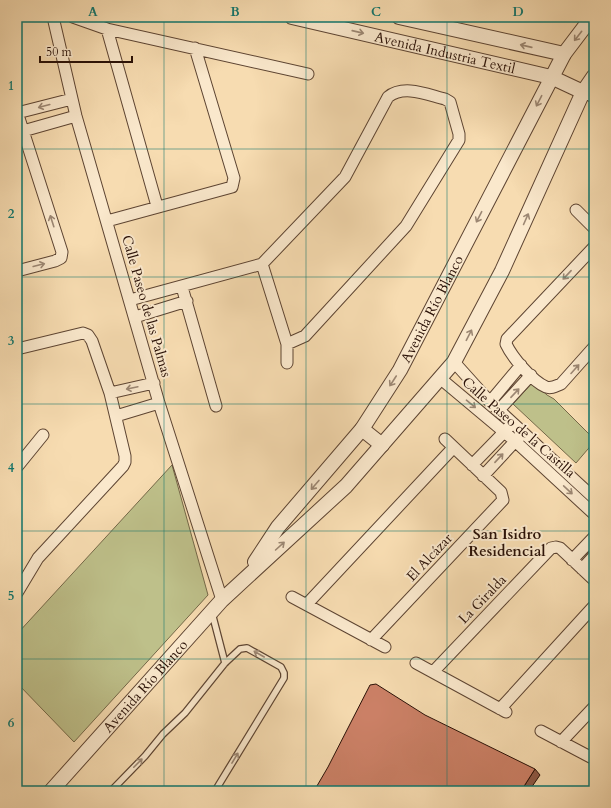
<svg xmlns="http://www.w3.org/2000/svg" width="611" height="808" font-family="Cardo,serif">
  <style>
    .green { fill: #bec08a; stroke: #746848 }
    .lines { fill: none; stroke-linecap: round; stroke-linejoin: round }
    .service-casing { stroke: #5d4432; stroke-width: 8 }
    .minor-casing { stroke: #5d4432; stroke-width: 13 }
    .tertiary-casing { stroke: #5d4432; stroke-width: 16 }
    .service { stroke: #fae8cc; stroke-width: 5.5 }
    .minor { stroke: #fae8cc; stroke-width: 11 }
    .tertiary { stroke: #fae8cc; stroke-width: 14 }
    .shaded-wall { fill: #8e5a47; stroke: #2a1107 }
    .building { fill: #cb8066; stroke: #2a1107 }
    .oneway { stroke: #9c8773 }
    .grid { fill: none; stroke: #0f766e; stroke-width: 1; stroke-opacity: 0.55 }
    .labels { text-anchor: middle; stroke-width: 4; stroke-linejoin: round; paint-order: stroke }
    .street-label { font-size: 14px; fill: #2a1107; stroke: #fae8cc }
    .neighbourhood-label { font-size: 15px; font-weight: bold; fill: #2a1107; stroke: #fae8cc }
    .neatline { fill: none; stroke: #0f766e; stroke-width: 1.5 }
    .grid-label { font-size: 13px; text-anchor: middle; font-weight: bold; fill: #0f766e }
  </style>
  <rect width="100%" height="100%" fill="#f7dcb1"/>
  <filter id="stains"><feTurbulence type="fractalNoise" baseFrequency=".005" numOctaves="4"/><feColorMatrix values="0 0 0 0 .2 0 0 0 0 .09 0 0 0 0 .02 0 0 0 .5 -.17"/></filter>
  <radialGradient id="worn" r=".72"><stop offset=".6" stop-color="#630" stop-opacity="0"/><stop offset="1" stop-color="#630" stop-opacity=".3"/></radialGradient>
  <path class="green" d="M533 382 547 395 554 399 594 439V442L576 463 513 404Z
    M172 465 208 595 74 742 17 683V634Z"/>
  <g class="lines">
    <g class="service-casing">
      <path id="service" d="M212 613 225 663
        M111 791 145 756 163 734 185 713 225 663 240 649 247 648 281 667 284 673V678L215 791"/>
    </g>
    <g class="minor-casing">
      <path id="minor" d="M53 17 76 116 159 403 222 600
        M73 17 107 29 308 74
        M107 29 157 206
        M583 92 594 97
        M17 112 62 252 61 258 55 261 17 271
        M17 113 72 99
        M23 131 76 116
        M576 210 594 228
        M107 221 232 187 234 178 195 48
        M594 247 507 339 506 344C512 357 532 381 546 387 551 389 556 386 561 384L594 347
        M262 264 287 344V363
        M182 287 216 406
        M130 300 262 264 345 177 388 97C404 84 428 95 445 99L450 102 459 134V140L406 226 305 336 287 344
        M135 317 187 301
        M17 349 83 333 88 335 92 341 110 393 125 456V462L123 466 38 558 17 593
        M454 362 490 402 594 498
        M441 379 515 441 594 514
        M110 393 154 383
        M490 402 521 365
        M499 410 531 375
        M116 416 159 403
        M472 465 509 427
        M17 467 43 435
        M483 476 520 436
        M572 560 594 537
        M582 569 594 556
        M292 597 385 647
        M307 604 453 448
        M371 640 503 500 501 492 445 439
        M416 663 506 712
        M433 672 551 548 556 547 560 548 594 580
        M500 709 594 606
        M541 731 594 759
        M561 742 594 707"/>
    </g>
    <g class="tertiary-casing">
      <g id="tertiary">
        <path id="s1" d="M292 17 551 77 583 92"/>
        <path d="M399 17 564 54"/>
        <path d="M362 429 382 445"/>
        <path id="s2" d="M255 562 278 527 362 429 400 370 564 54 592 17"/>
        <path id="s3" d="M51 791 222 600 346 486 454 362 502 271 583 92 594 76"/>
      </g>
    </g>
    <use href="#service" class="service"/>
    <use href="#minor" class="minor"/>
    <use href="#tertiary" class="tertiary"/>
  </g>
  <path class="shaded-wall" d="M535 769 540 775 529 791H521Z"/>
  <path class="building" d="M376 684 425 715 535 769 521 791H314L328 767 370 685Z"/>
  <defs><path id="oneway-shaft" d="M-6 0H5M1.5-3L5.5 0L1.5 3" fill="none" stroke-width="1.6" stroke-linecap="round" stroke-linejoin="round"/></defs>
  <g class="oneway">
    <use href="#oneway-shaft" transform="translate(358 32) rotate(13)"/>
    <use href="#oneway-shaft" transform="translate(578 36) rotate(128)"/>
    <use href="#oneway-shaft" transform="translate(526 46) rotate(-167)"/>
    <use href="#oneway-shaft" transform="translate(539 101) rotate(117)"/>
    <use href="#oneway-shaft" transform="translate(44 106) rotate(165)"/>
    <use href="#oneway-shaft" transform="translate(479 217) rotate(117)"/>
    <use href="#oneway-shaft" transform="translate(526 219) rotate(-66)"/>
    <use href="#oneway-shaft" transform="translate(52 221) rotate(-108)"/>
    <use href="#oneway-shaft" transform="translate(39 265) rotate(-14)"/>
    <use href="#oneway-shaft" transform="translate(567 275) rotate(133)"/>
    <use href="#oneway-shaft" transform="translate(469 335) rotate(-63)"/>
    <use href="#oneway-shaft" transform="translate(575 369) rotate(-48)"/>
    <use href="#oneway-shaft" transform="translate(393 381) rotate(123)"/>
    <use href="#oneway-shaft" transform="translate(132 388) rotate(168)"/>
    <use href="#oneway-shaft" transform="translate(515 393) rotate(-47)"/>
    <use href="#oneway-shaft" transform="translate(471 404) rotate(40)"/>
    <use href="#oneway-shaft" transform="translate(499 458) rotate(-47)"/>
    <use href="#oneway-shaft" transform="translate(315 485) rotate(131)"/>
    <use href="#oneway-shaft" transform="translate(568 490) rotate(43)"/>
    <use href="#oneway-shaft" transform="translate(280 546) rotate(-42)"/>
    <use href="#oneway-shaft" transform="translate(259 654) rotate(-150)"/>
    <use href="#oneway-shaft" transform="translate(235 758) rotate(-59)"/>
    <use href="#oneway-shaft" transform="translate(138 763) rotate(-45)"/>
  </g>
  <path class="grid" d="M164 17V791M306 17V791M447 17V791M17 149H594M17 277H594M17 404H594M17 531H594M17 659H594"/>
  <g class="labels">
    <g class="street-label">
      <text dy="5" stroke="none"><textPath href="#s1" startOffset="157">Avenida Industria Textil</textPath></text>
      <text transform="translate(147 306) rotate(74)" y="5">Calle Paseo de las Palmas</text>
      <text dy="5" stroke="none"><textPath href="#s2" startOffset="310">Avenida Río Blanco</textPath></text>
      <text transform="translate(519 427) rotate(41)" y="5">Calle Paseo de la Castilla</text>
      <text transform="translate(429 557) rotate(-47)" y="5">El Alcázar</text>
      <text transform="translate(482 599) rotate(-46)" y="5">La Giralda</text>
      <text dy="5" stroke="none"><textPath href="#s3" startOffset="141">Avenida Río Blanco</textPath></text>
    </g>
    <g class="neighbourhood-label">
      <text x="507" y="539">San Isidro<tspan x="507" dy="17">Residencial</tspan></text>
    </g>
  </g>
  <rect width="611" height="808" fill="none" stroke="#f7dcb1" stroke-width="44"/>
  <path d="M40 56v6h92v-6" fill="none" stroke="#2a1107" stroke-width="2"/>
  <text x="46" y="56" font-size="12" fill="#2a1107" stroke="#fae8cc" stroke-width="3" paint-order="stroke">50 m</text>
  <rect x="22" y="22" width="567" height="764" class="neatline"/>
  <g class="grid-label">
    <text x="93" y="16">A</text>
    <text x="235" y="16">B</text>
    <text x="376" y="16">C</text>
    <text x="518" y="16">D</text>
    <text x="11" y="90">1</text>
    <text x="11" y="218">2</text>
    <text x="11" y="345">3</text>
    <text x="11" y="472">4</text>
    <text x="11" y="600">5</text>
    <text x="11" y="727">6</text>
  </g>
  <rect width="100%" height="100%" filter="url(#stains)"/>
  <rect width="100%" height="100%" fill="url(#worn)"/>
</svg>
